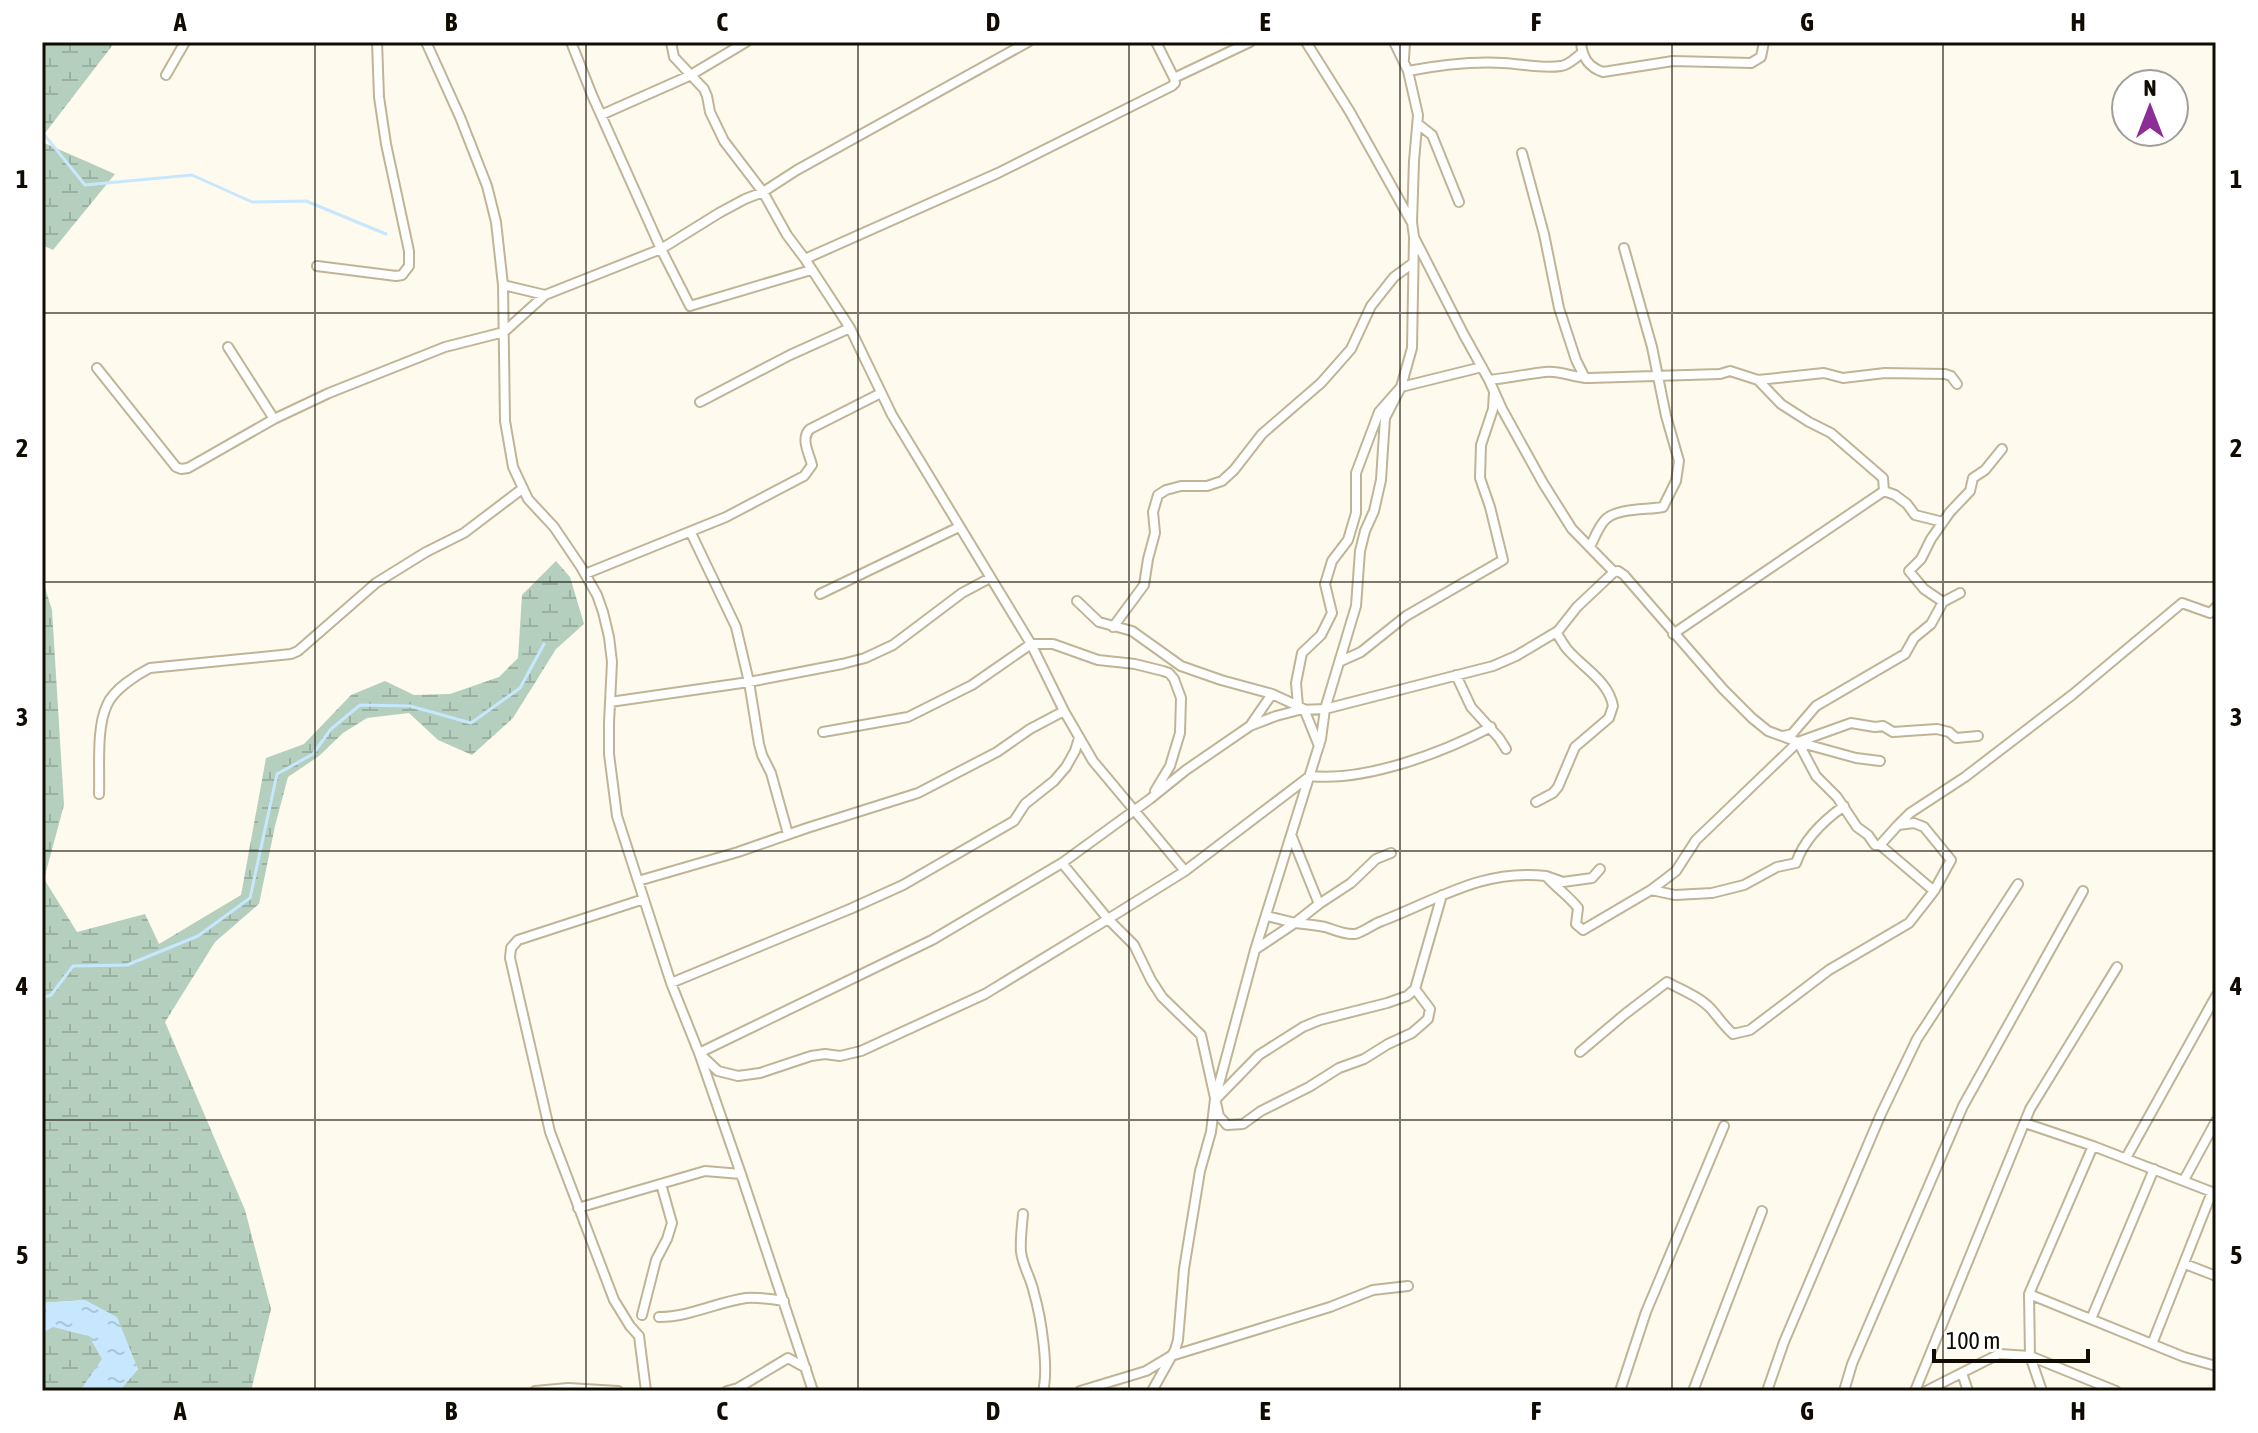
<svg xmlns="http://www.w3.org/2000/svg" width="2258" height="1433" font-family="'Asap Condensed',sans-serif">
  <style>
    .wetland { fill: url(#wetland-marsh) }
    .water { fill: url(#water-ripples) }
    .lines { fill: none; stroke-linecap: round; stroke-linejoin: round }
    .stream { stroke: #c7e7fe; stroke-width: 3 }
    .street-casing { stroke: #bfb596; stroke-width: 12 }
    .street { stroke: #fff; stroke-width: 8 }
    .grid { fill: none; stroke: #100c03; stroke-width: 2; stroke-opacity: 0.55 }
    .neatline { fill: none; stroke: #100c03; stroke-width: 3 }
    .grid-label { font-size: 26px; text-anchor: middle; font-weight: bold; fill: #100c03 }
  </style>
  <defs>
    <pattern id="wetland-marsh" width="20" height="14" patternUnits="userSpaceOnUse" patternTransform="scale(2)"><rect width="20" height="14" fill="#b4cfbd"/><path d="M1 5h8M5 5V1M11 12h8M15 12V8" fill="none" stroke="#9ab1a1"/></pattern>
    <pattern id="water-ripples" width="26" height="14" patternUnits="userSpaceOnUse" patternTransform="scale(2)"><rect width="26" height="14" fill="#c7e7fe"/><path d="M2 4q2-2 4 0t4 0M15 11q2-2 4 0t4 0" fill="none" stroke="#aac5d8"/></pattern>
  </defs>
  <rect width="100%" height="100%" fill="#fefaed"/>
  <path class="wetland" d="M42 42H115L42 137Z
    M42 142 115 174 53 250 42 245Z
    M556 561 570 577 584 624 556 649 513 718 472 755 438 740 409 713 367 718 343 733 319 756 288 777 275 826 259 904 215 942 165 1022 245 1210 271 1309 251 1391H119L138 1369 85 1300 42 1303V578L52 610 64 805 44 879 77 932 145 914 159 944 241 895 266 758 304 744 351 695 385 681 414 695 450 694 499 677 518 658 522 595Z
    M52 1326 89 1336 103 1359 80 1391H42V1333Z"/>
  <path class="water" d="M85 1300 117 1317 138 1369 119 1391H80L102 1359 89 1336 53 1327 42 1333V1303Z"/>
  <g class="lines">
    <path class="stream" d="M42 132 85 185 192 175 252 202 306 201 386 234
      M42 998 51 995 73 966 127 965 198 936 250 898 277 774 313 754 331 729 360 705 410 706 471 723 520 688 544 644"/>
    <g class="street-casing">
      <path id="street" d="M426 42 460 117 487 186 496 222 503 285 505 421 513 467 528 499 554 527 581 567 597 595 603 612 609 637 612 662 609 723V754L617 816 671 983 699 1053 741 1174 813 1391
        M571 42 592 95 661 249 690 306 811 270
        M671 42 674 57 704 89 707 96 710 112 724 141 763 192 787 235 805 259 850 328 892 415 1031 644 1064 711 1093 761 1185 871
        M1306 42 1350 112 1411 221
        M1581 42C1582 57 1588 67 1603 72L1673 61 1751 63 1761 57 1764 42
        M1404 59 1405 42
        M1408 71C1439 65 1472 61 1504 63 1522 64 1542 69 1561 66 1569 65 1575 58 1582 53
        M166 75 185 42
        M1174 78 1250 42
        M601 115 689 76 746 42
        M1418 124 1432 135 1459 202
        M1522 153 1544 234 1559 308 1576 360 1585 378
        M1414 237 1464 335 1489 380 1502 409 1543 483 1572 529 1614 572
        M805 259 998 173 1172 86 1175 83 1174 78 1156 42
        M317 266 396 276 402 275 409 266V251L386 144 379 97 377 42
        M503 285 545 295 661 249 719 213 745 199 763 192 797 170 1028 42
        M228 347 274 419
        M97 368 176 467 181 469 188 468 274 419 329 393 445 347 504 332 545 295
        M1489 380C1508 378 1527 374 1545 372 1560 370 1574 378 1589 378 1633 377 1676 375 1720 374L1730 371 1758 380 1824 373 1843 378 1885 373 1945 374 1951 376 1957 384
        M700 402 790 355 850 328
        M1884 491 1895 495 1907 504 1915 515 1943 522
        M691 533 736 627 749 682 759 744 762 755 771 773 788 834
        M1590 547C1594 539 1599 525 1606 519 1618 508 1647 510 1663 507L1676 481 1679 461 1666 416 1652 347 1624 248
        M585 574 726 517 804 476 812 465C809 453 800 438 810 429L881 393
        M1960 593 1943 602 1924 589 1909 571 1921 559 1931 539 1950 512 1970 491 1973 478 1985 470 2002 449
        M820 594 959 527
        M1077 601 1099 622 1132 631 1181 666 1221 680 1272 694 1298 706 1304 709 1319 746
        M1113 627 1144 585 1148 559 1155 533 1153 512 1158 495 1166 490 1181 486H1207L1222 481 1234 470 1262 434 1321 383 1351 349 1371 306 1394 277 1413 263
        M1673 634 1884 491 1883 478 1831 433 1809 422 1781 404 1758 380
        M1341 661 1361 652 1406 616 1503 560 1490 507 1480 478 1481 445 1493 409 1494 392
        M1456 675 1471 707 1499 738 1506 749
        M610 702 749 682 842 664 865 658 893 645 962 593 990 578
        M1298 706 1296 683 1302 653 1321 635 1332 613 1325 584 1332 561 1348 540 1356 513V473L1379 412 1401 387 1482 367
        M1250 726 1272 694
        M823 732 908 717 972 685 1031 644H1053L1098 660 1135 664 1163 671 1169 673 1174 679 1181 698 1180 733 1170 766 1155 791
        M1783 736 1792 734 1816 706 1905 654 1914 638 1931 624 1943 602
        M1798 742 1816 776 1837 797 1857 827 1868 835 1875 845H1880L1898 825 1914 823 1924 827 1951 860 1934 891 1880 845
        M99 794C100 768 96 728 107 705 113 690 136 675 150 668L291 654 298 651 376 583 426 552 464 533 522 489
        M1536 802 1553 793 1558 787 1575 747 1609 718 1613 706C1609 681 1582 667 1567 649 1563 644 1560 638 1556 632
        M1844 806C1823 821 1804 839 1796 863L1777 867 1744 885 1712 893 1675 895 1651 890 1676 871 1696 840 1798 742 1851 723 1875 727 1883 726 1893 732 1937 729 1949 732 1956 738 1978 736
        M1898 825 1910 813 1965 777 2072 695 2182 603 2210 613 2216 607
        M1062 863 1108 919 1134 945 1151 980 1162 997 1201 1035 1219 1116 1227 1125 1243 1124 1261 1111 1309 1087 1339 1068 1364 1059 1388 1044 1412 1033 1428 1019 1430 1009 1415 989
        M1600 869 1592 878 1563 882 1546 876C1556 888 1568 895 1578 908L1576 924 1583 930 1651 890
        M638 881 738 852 807 828 918 793 997 752 1030 729 1064 711
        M644 899 518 940 511 948 510 958 550 1132 614 1300 630 1326 639 1336 646 1391
        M1319 904 1351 883 1376 859 1391 853
        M1267 916 1295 923 1319 904 1292 837
        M1256 949 1295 923C1305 924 1315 925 1325 927 1335 930 1344 935 1355 934 1364 932 1373 924 1382 921 1439 899 1482 869 1546 876
        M671 983 850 909 903 885 1014 821 1025 804 1054 781 1066 767 1075 751 1079 738
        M1580 1052 1625 1014 1667 982C1682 990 1700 997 1711 1009 1719 1018 1724 1026 1733 1034L1750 1030 1829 970 1909 923 1934 891
        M699 1053 932 940 1062 863 1150 799 1186 770 1250 726 1276 716 1299 710 1325 709 1493 666 1516 656 1558 631 1577 607 1614 572 1618 571 1624 575 1723 689 1752 718 1768 731 1798 742 1856 758 1880 761
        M702 1056 718 1071 738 1076 760 1073 811 1056 825 1054 840 1056 861 1051 985 994 1108 919 1185 871 1310 776C1365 782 1442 753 1491 727
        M1216 1099 1259 1055 1303 1027 1320 1020 1387 1003 1407 996 1415 989 1442 895
        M2025 1123 2093 1146
        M2126 1158 2216 996
        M2184 1180 2216 1121
        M578 1208 705 1171 741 1174
        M1023 1214C1022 1227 1020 1239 1021 1252 1023 1267 1031 1278 1034 1293 1041 1317 1049 1368 1043 1391
        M2185 1264 2216 1276
        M2029 1294 2184 1357 2216 1366
        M642 1315 656 1260 667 1239 672 1223 661 1184
        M659 1317C690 1317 717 1302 746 1298 759 1297 772 1299 784 1301
        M2091 1319 2154 1169
        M1962 1373 1968 1391
        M535 1391 568 1388 618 1391
        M727 1391 738 1388 788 1358 806 1368
        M1080 1391 1146 1371 1171 1356 1330 1307 1373 1290 1408 1286
        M1152 1391 1175 1350 1178 1340 1184 1269 1200 1171 1211 1132 1215 1099 1255 950 1321 739 1325 709 1356 606 1360 551 1365 531 1374 511 1381 480 1385 418 1401 387 1412 348 1414 237 1412 222 1414 161 1418 115 1408 71 1394 42
        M1620 1391 1646 1312 1724 1126
        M1693 1391 1762 1211
        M1767 1391 1784 1342 1881 1114 1917 1039 2018 884
        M1844 1391 1852 1364 1963 1106 2083 891
        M1915 1391 2030 1109 2117 967
        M1926 1391 1999 1354 2030 1356 2116 1391
        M2042 1391 2030 1356 2029 1294 2093 1146 2212 1192 2152 1344"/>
    </g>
    <use href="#street" class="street"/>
  </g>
  <path class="grid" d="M315 42V1391M586 42V1391M858 42V1391M1129 42V1391M1400 42V1391M1672 42V1391M1943 42V1391M42 313H2216M42 582H2216M42 851H2216M42 1120H2216"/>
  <rect width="2258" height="1433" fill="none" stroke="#ffffff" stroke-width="88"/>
  <g transform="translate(2150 108)"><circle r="38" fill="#ffffff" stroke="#9f9e9a" stroke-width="2"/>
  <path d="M0-6L14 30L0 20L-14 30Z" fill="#8d2d96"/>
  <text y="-12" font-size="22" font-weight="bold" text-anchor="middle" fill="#100c03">N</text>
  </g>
  <path d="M1934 1349v12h154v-12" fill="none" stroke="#100c03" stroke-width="4"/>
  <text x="1946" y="1349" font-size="24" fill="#100c03" stroke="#ffffff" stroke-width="6" paint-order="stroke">100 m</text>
  <rect x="44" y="44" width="2170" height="1345" class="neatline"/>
  <g class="grid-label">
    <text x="180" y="31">A</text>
    <text x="451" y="31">B</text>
    <text x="722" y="31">C</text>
    <text x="993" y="31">D</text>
    <text x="1265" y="31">E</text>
    <text x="1536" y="31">F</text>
    <text x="1807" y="31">G</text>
    <text x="2078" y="31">H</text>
    <text x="22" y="188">1</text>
    <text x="2236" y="188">1</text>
    <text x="22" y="457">2</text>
    <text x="2236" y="457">2</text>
    <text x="22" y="726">3</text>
    <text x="2236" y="726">3</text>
    <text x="22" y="995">4</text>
    <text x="2236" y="995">4</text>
    <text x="22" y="1264">5</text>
    <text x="2236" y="1264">5</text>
    <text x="180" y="1420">A</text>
    <text x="451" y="1420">B</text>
    <text x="722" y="1420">C</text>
    <text x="993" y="1420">D</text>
    <text x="1265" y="1420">E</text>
    <text x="1536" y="1420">F</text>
    <text x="1807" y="1420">G</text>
    <text x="2078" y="1420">H</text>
  </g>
</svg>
